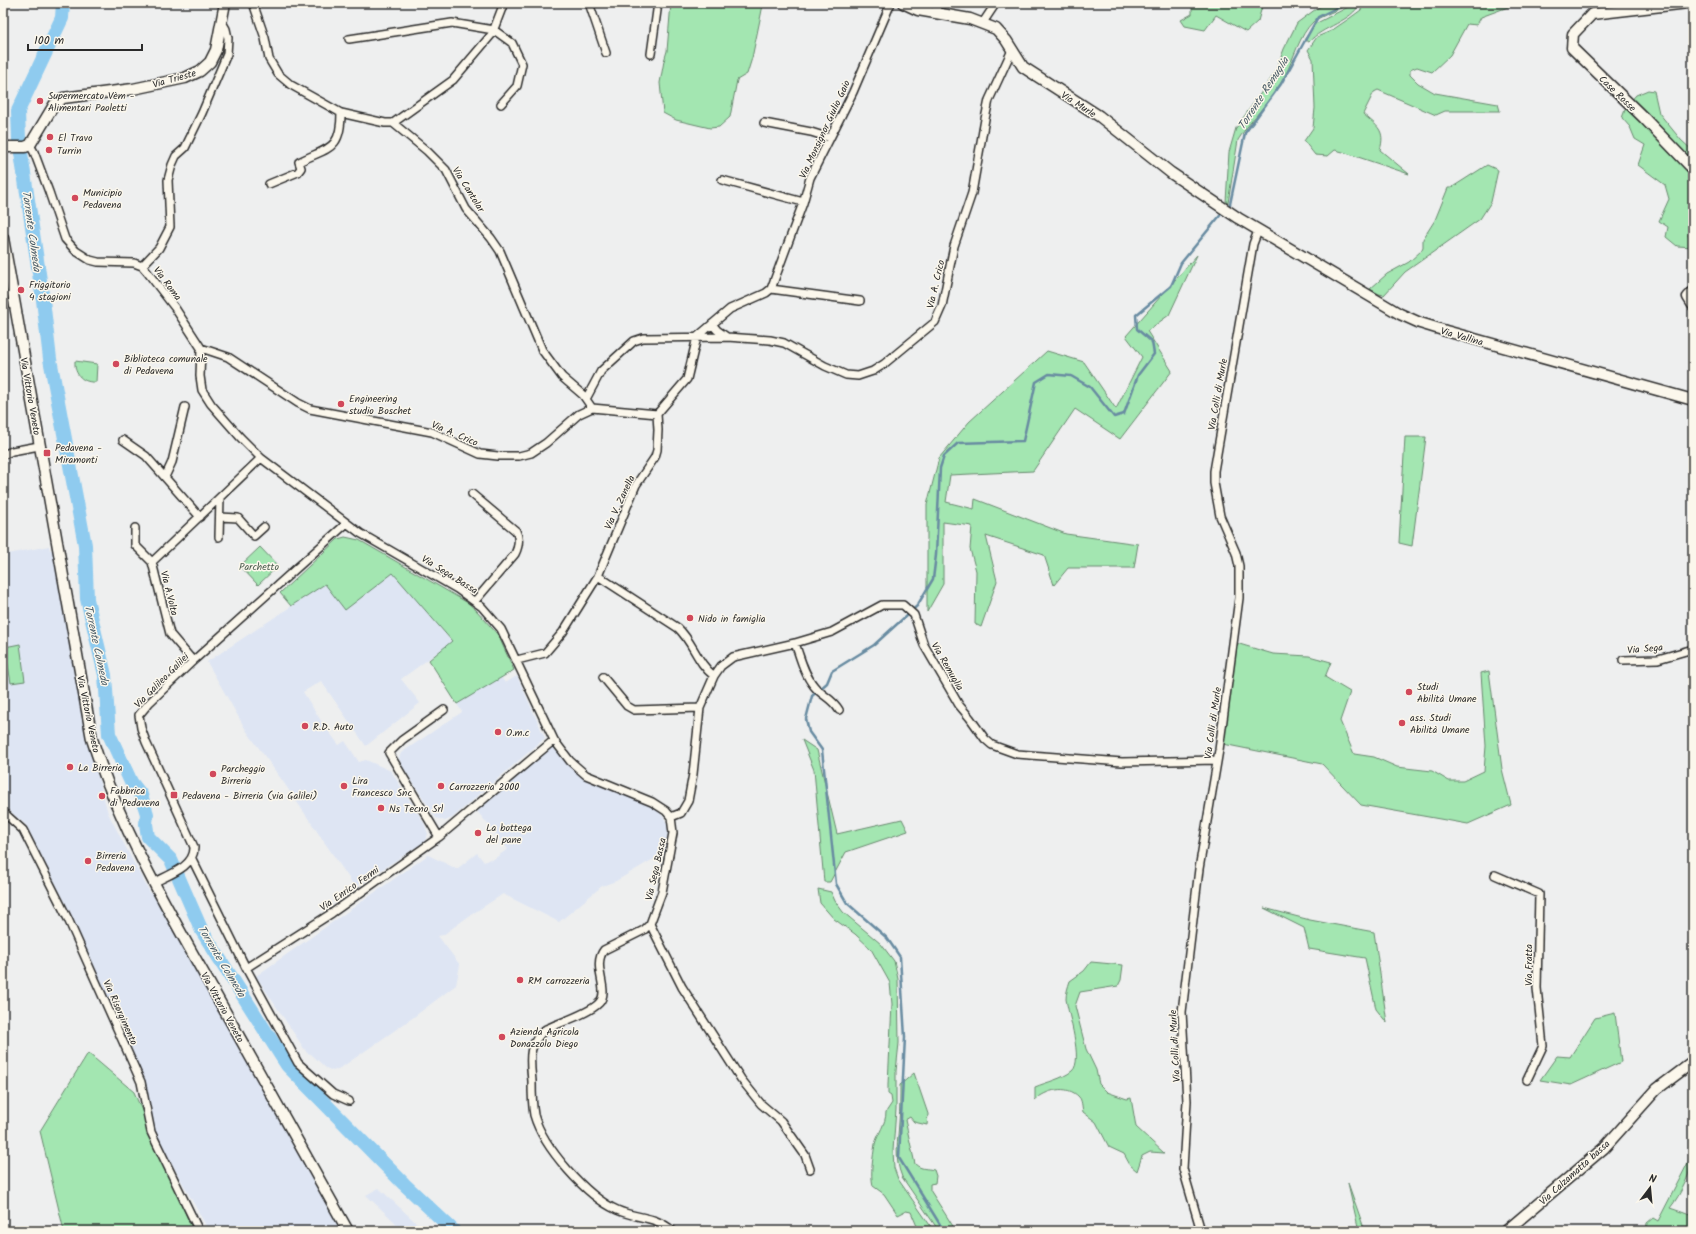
<svg xmlns="http://www.w3.org/2000/svg" width="1696" height="1234" font-family="Kalam,sans-serif">
  <style>
    .built { fill: #dee5f3 }
    .green { fill: #a3e6b1; stroke: #67886e }
    .lines { fill: none; stroke-linecap: round; stroke-linejoin: round }
    .stream { stroke: #678ba1; stroke-width: 2.5 }
    .river { stroke: #8fcbef; stroke-width: 14 }
    .street-casing { stroke: #2b2b2b; stroke-width: 10 }
    .secondary-casing { stroke: #2b2b2b; stroke-width: 13 }
    .street { stroke: #fbf7ec; stroke-width: 7 }
    .secondary { stroke: #fbf7ec; stroke-width: 10 }
    .poi-dot { fill: #d1495b; stroke: #fbf7ec; stroke-width: 1.5 }
    .labels { text-anchor: middle; stroke-width: 3; stroke-linejoin: round; paint-order: stroke }
    .street-label { font-size: 10px; fill: #2b2b2b; stroke: #fbf7ec }
    .poi-label { font-size: 10px; fill: #2b2b2b; stroke: #fbf7ec; text-anchor: start }
    .park-label { font-size: 10px; fill: #495a4c; stroke: #fbf7ec }
    .water-label { font-size: 11px; font-style: italic; fill: #495b66; stroke: #fbf7ec }
  </style>
  <rect width="100%" height="100%" fill="#eeefef"/>
  <filter id="ink" filterUnits="userSpaceOnUse"><feTurbulence type="fractalNoise" baseFrequency=".025" numOctaves="2"/><feDisplacementMap in="SourceGraphic" scale="8" xChannelSelector="R" yChannelSelector="G"/><feConvolveMatrix kernelMatrix="1 2 1 2 8 2 1 2 1" color-interpolation-filters="sRGB"/></filter>
  <g filter="url(#ink)">
    <path class="built" d="M49 546 50 550H54L87 737 108 813 139 873 151 894 155 893 342 1231H209L150 1124 131 1052 72 916 26 825 3 805V555Z
      M393 572 452 642 401 679 420 703 366 746 321 681 303 692 323 724 339 745 345 741 359 762 366 760 391 771 424 823 428 834 424 842 355 887 284 783 246 730 207 662 325 584 345 609Z
      M517 676 545 738 452 818 445 821 436 818 401 764 399 758 401 753 462 712 457 704 501 677 505 683Z
      M550 748H555L574 769 656 808 664 818 669 828V840L667 851 616 881 602 886 559 922 503 894 469 916 443 935 438 936 460 965 456 985 411 1019 342 1067 333 1071 326 1068 311 1054 307 1053 256 976 428 855 457 869 477 853 484 862 490 859 491 861 508 849 477 811 510 780Z
      M379 1188 382 1191 425 1231H384L397 1224 366 1195Z"/>
    <path class="green" d="M671 3H750L763 5 752 58 747 74 737 80 730 117 719 127 710 128 676 120 663 113 660 83 664 61 667 51Z
      M1192 3H1263L1258 21 1246 32 1216 15 1205 30 1185 26 1181 20 1192 14Z
      M1326 3H1351C1343 8 1318 17 1313 22 1300 34 1293 60 1285 76 1272 100 1252 118 1238 140L1228 203 1226 202 1229 152 1236 128 1275 73 1284 49 1297 23 1316 9Z
      M1356 3H1360C1353 21 1321 27 1309 42L1304 40 1315 24Z
      M1364 3H1534L1508 7 1481 17 1477 25 1467 24 1450 55 1432 72 1417 67 1410 70V75L1418 83 1435 93 1498 104 1500 111H1445L1436 115 1378 90 1374 92 1363 114C1377 126 1386 130 1380 150L1409 174 1343 152 1335 150 1328 156 1315 155 1304 141 1313 128 1315 108 1313 59 1308 50 1317 37 1331 31 1350 18 1361 10Z
      M1648 90 1654 91 1659 113 1681 140 1693 151V167L1629 103 1636 95Z
      M1626 107 1693 176V216L1688 236 1693 239V247L1677 246 1666 237 1668 227 1659 221 1669 199 1665 185 1638 165 1645 145 1635 139 1630 127 1622 118Z
      M1487 165 1498 170 1491 202 1480 219 1405 272 1384 295 1379 294 1370 289 1387 274 1409 262 1421 251 1423 247V239L1435 220 1448 188H1451Z
      M1197 255 1169 315 1147 331 1172 371 1120 439 1075 409 1033 471 950 475 946 502 974 509 975 499 1066 534 1138 544 1134 568H1068L1054 585 1044 555 986 536 997 581 981 627 975 624 976 571 970 549 972 526 943 522V584L927 612V505L939 458 969 422 1047 351 1084 362 1116 409 1142 357 1126 336Z
      M75 361 97 364 96 382C83 383 74 375 75 361Z
      M1405 437H1426L1412 546 1399 543Z
      M345 537 359 540 468 603 477 611 498 635 514 670 457 704 429 660 452 641 393 573 345 610 325 584 291 606 280 593 338 539Z
      M260 547 278 566 258 585 240 566Z
      M1236 643 1273 654 1309 656 1331 662 1325 677 1350 692 1340 721 1354 754 1374 757 1397 767 1432 771 1449 781H1463L1484 771 1486 746 1481 673 1489 671 1502 769 1511 805 1468 824 1361 805 1322 764 1223 744Z
      M20 644 25 681 11 683 5 647Z
      M802 740 817 750 837 834 902 819 908 831 846 852 830 882H824L814 770Z
      M818 889 831 892 835 901 843 912 881 944 894 961 898 979 899 1043 896 1071V1109L893 1151 894 1168 898 1179 934 1231H919L911 1212 906 1211 898 1215 884 1194 873 1186C870 1173 873 1157 875 1144 878 1133 886 1124 886 1112L892 1103 891 1096 888 1094V1084L892 1004 890 983 871 949 855 934 834 919 820 903Z
      M1264 908 1310 920 1374 932 1387 1023 1376 1009 1365 958 1309 949 1304 928Z
      M1091 962 1123 965 1121 980 1118 986 1080 992 1075 1006 1086 1049 1096 1070 1099 1084 1107 1092 1127 1099 1131 1098 1136 1127 1164 1153 1150 1152 1142 1156 1137 1171 1130 1165 1124 1154 1109 1147 1096 1122 1083 1112C1082 1107 1082 1100 1079 1097 1067 1084 1046 1090 1035 1100V1087C1047 1082 1062 1079 1072 1071 1084 1061 1068 1014 1066 999 1066 993 1068 987 1070 981L1084 971Z
      M1615 1013 1621 1062 1571 1085 1540 1080 1557 1056 1570 1057 1595 1018Z
      M88 1053 134 1092 193 1231H64L40 1131Z
      M914 1073 928 1114 927 1125 914 1122 910 1117 905 1120 915 1164C922 1170 926 1168 934 1170L936 1176 935 1183 930 1184V1190L956 1231H939L902 1177C894 1158 898 1141 899 1122 900 1109 900 1097 900 1085Z
      M1693 1153C1693 1170 1680 1196 1670 1208L1693 1216V1231H1646L1647 1223 1653 1218 1658 1221Z
      M1348 1183 1365 1231H1359Z"/>
    <g class="lines">
      <path class="stream" d="M1227 207 1230 204 1245 133 1281 84 1318 17 1346 3
        M944 1231 899 1158 905 1037 900 957 887 938 847 903 836 884 822 750 809 732 806 719 812 696 827 683 832 671 874 645 917 606 933 579 936 555 940 468 944 456 958 443 1023 441 1036 382 1049 374 1071 376 1090 387 1114 417 1124 414 1138 375 1154 354 1152 342 1137 329 1136 315 1171 286 1181 263 1223 212"/>
      <path class="river" d="M63 3 62 18 18 111 19 140 43 300 50 359 85 545 87 599 105 675 109 734 131 782 141 795 147 814 146 824 148 837 171 860 202 931 287 1065 404 1184 454 1231"/>
      <g class="street-casing">
        <path id="street" d="M253 3 265 38 269 59 278 74 291 85 341 113 385 123H393L427 151 446 170 466 209 491 238 500 251 542 350 562 377 583 395 592 408
          M589 3 606 53
          M936 3 937 13
          M982 24 996 3
          M349 39 452 23 494 30 512 43 522 64 517 86 501 104
          M651 54 658 3
          M393 123 453 80 492 34 504 3
          M764 123 811 132 830 138
          M30 145 34 152 49 192 65 239 76 251 90 260 98 262 134 263 142 266 148 273 175 308 201 348 200 376 202 390 211 404 240 437 261 458 360 533 457 589 482 607 501 629 554 740 570 761 586 775 652 802 666 811 671 817 673 833 662 892 650 924 644 930 604 950C591 966 611 991 599 1003 590 1013 559 1023 546 1029 527 1044 530 1059 532 1081 532 1092 532 1104 534 1115 543 1147 586 1196 617 1210 637 1219 654 1215 673 1231
          M722 180 803 202
          M269 184 298 172 301 168 299 162C328 147 341 151 341 113
          M142 266 159 248 170 227 168 180 172 165 176 156 185 148 202 113 227 54 228 38 226 29 222 22
          M771 289 860 301
          M697 337 730 309 766 293 771 289 803 203 810 178 853 92 891 3
          M727 337 770 340 784 343 825 366 846 375 858 376 873 371 884 364 935 322 942 306 954 246 972 193 985 119 989 100 1012 50
          M201 348 228 357 298 403 310 409 432 432 480 454 498 456H519L531 453 546 443 579 414 592 408 657 414
          M586 399 601 371 634 341 643 338 727 337 717 330 712 324
          M657 414 687 379 697 337
          M123 440 146 456 200 517
          M3 455 12 451 39 446
          M165 477 172 462 185 407
          M472 494 516 531C520 539 519 546 515 554L475 601
          M220 517 238 518 254 536 264 527
          M135 528V545L152 562
          M219 537 220 498
          M598 576 678 628C693 642 697 663 714 676
          M795 643C800 657 804 674 814 686 822 696 832 698 839 710
          M517 660 545 653 563 632 598 576 636 485 655 457 657 450 658 430 657 414
          M1623 660 1658 659 1693 649
          M193 661 170 634 152 562 261 458
          M603 677 627 706 634 710 700 708
          M3 812 23 830 68 919 141 1082 151 1132 199 1231
          M671 817 681 813 688 801 693 774 700 708 714 676 721 666 733 657 795 643 832 632 882 605H903L914 615 924 645 959 705 970 718 985 739 992 745 1017 754 1122 762 1217 760
          M439 837 389 753 402 740 444 710
          M192 859 246 968 298 1063 333 1094 349 1101
          M1495 875 1539 894 1537 988 1543 1046 1527 1080
          M153 883C168 875 195 867 194 847L146 742 141 728 139 715 149 703 193 661 347 523
          M650 924 682 987 741 1079 761 1104 781 1121 805 1155 810 1169
          M246 968 332 913 439 837 554 740
          M1201 1231 1183 1169 1187 1101 1182 1012 1199 869 1219 750 1239 598V566L1236 553 1220 516 1214 483V471L1253 244 1258 231 1254 228"/>
      </g>
      <g class="secondary-casing">
        <path id="secondary" d="M903 3 918 10 970 19 996 29 1006 40 1023 67 1099 116 1171 173 1238 218 1400 314 1420 323 1446 331 1693 400
          M1688 3 1592 14 1573 34 1572 48 1644 118 1693 169
          M3 147H25L30 145 54 105 63 98 133 89 185 78 200 71 210 62 216 50 225 3
          M3 238 92 739C119 825 164 903 208 981 255 1064 301 1148 348 1231
          M1693 292 1688 297 1693 305
          M1506 1231 1604 1148 1657 1089 1693 1062"/>
      </g>
      <use href="#street" class="street"/>
      <use href="#secondary" class="secondary"/>
    </g>
  </g>
  <g class="poi-dot">
    <circle cx="40" cy="101" r="4"/>
    <circle cx="50" cy="137" r="4"/>
    <circle cx="49" cy="150" r="4"/>
    <circle cx="75" cy="198" r="4"/>
    <circle cx="21" cy="290" r="4"/>
    <circle cx="116" cy="364" r="4"/>
    <circle cx="341" cy="404" r="4"/>
    <rect x="43" y="449" width="8" height="8" rx="2"/>
    <circle cx="690" cy="618" r="4"/>
    <circle cx="1409" cy="692" r="4"/>
    <circle cx="1402" cy="723" r="4"/>
    <circle cx="305" cy="726" r="4"/>
    <circle cx="498" cy="732" r="4"/>
    <circle cx="70" cy="767" r="4"/>
    <circle cx="213" cy="774" r="4"/>
    <circle cx="344" cy="786" r="4"/>
    <circle cx="441" cy="786" r="4"/>
    <rect x="170" y="791" width="8" height="8" rx="2"/>
    <circle cx="102" cy="796" r="4"/>
    <circle cx="381" cy="808" r="4"/>
    <circle cx="478" cy="833" r="4"/>
    <circle cx="88" cy="861" r="4"/>
    <circle cx="520" cy="980" r="4"/>
    <circle cx="502" cy="1037" r="4"/>
  </g>
  <g class="labels">
    <g class="street-label">
      <text transform="translate(174 78) rotate(-16)" y="4">Via Trieste</text>
      <text transform="translate(1618 93) rotate(44)" y="4">Case Rosse</text>
      <text transform="translate(1079 104) rotate(33)" y="4">Via Murle</text>
      <text transform="translate(824 129) rotate(-65)" y="4">Via Monsignor Giulio Gaio</text>
      <text transform="translate(469 189) rotate(58)" y="4">Via Cantolar</text>
      <text transform="translate(168 283) rotate(53)" y="4">Via Roma</text>
      <text transform="translate(935 284) rotate(-77)" y="4">Via A. Crico</text>
      <text transform="translate(1462 336) rotate(16)" y="4">Via Vallina</text>
      <text transform="translate(1217 394) rotate(-80)" y="4">Via Colli di Murle</text>
      <text transform="translate(31 396) rotate(80)" y="4">Via Vittorio Veneto</text>
      <text transform="translate(455 433) rotate(23)" y="4">Via A. Crico</text>
      <text transform="translate(619 502) rotate(-65)" y="4">Via V. Zanella</text>
      <text transform="translate(450 574) rotate(32)" y="4">Via Sega Bassa</text>
      <text transform="translate(170 593) rotate(76)" y="4">Via A.Volta</text>
      <text transform="translate(1645 648) rotate(-5)" y="4">Via Sega</text>
      <text transform="translate(948 666) rotate(60)" y="4">Via Remuglia</text>
      <text transform="translate(161 680) rotate(-45)" y="4">Via Galileo Galilei</text>
      <text transform="translate(89 714) rotate(78)" y="4">Via Vittorio Veneto</text>
      <text transform="translate(1212 723) rotate(-82)" y="4">Via Colli di Murle</text>
      <text transform="translate(655 869) rotate(-77)" y="4">Via Sega Bassa</text>
      <text transform="translate(349 888) rotate(-35)" y="4">Via Enrico Fermi</text>
      <text transform="translate(1528 965) rotate(-90)" y="4">Via Fratta</text>
      <text transform="translate(223 1007) rotate(61)" y="4">Via Vittorio Veneto</text>
      <text transform="translate(121 1012) rotate(66)" y="4">Via Risorgimento</text>
      <text transform="translate(1174 1046) rotate(-93)" y="4">Via Colli di Murle</text>
      <text transform="translate(1574 1172) rotate(-42)" y="4">Via Calzamatta bassa</text>
    </g>
    <g class="poi-label">
      <text x="48" y="99">Supermercato Vèm -<tspan x="48" dy="12">Alimentari Paoletti</tspan></text>
      <text x="58" y="141">El Travo</text>
      <text x="57" y="154">Turrin</text>
      <text x="83" y="196">Municipio<tspan x="83" dy="12">Pedavena</tspan></text>
      <text x="29" y="288">Friggitorio<tspan x="29" dy="12">4 stagioni</tspan></text>
      <text x="124" y="362">Biblioteca comunale<tspan x="124" dy="12">di Pedavena</tspan></text>
      <text x="349" y="402">Engineering<tspan x="349" dy="12">studio Boschet</tspan></text>
      <text x="55" y="451">Pedavena -<tspan x="55" dy="12">Miramonti</tspan></text>
      <text x="698" y="622">Nido in famiglia</text>
      <text x="1417" y="690">Studi<tspan x="1417" dy="12">Abilità Umane</tspan></text>
      <text x="1410" y="721">ass. Studi<tspan x="1410" dy="12">Abilità Umane</tspan></text>
      <text x="313" y="730">R.D. Auto</text>
      <text x="506" y="736">O.m.c</text>
      <text x="78" y="771">La Birreria</text>
      <text x="221" y="772">Parcheggio<tspan x="221" dy="12">Birreria</tspan></text>
      <text x="352" y="784">Lira<tspan x="352" dy="12">Francesco Snc</tspan></text>
      <text x="449" y="790">Carrozzeria 2000</text>
      <text x="110" y="794">Fabbrica<tspan x="110" dy="12">di Pedavena</tspan></text>
      <text x="182" y="799">Pedavena - Birreria (via Galilei)</text>
      <text x="389" y="812">Ns Tecno Srl</text>
      <text x="486" y="831">La bottega<tspan x="486" dy="12">del pane</tspan></text>
      <text x="96" y="859">Birreria<tspan x="96" dy="12">Pedavena</tspan></text>
      <text x="528" y="984">RM carrozzeria</text>
      <text x="510" y="1035">Azienda Agricola<tspan x="510" dy="12">Donazzolo Diego</tspan></text>
    </g>
    <g class="park-label">
      <text x="259" y="570">Parchetto</text>
    </g>
    <g class="water-label">
      <text transform="translate(1263 93) rotate(-57)" y="4">Torrente Remuglia</text>
      <text transform="translate(32 231) rotate(82)" y="4">Torrente Colmeda</text>
      <text transform="translate(97 645) rotate(78)" y="4">Torrente Colmeda</text>
      <text transform="translate(222 961) rotate(59)" y="4">Torrente Colmeda</text>
    </g>
  </g>
  <rect width="1696" height="1234" fill="none" stroke="#fbf7ec" stroke-width="16"/>
  <rect x="8" y="8" width="1680" height="1218" fill="none" stroke="#2b2b2b" stroke-width="1.5" filter="url(#ink)"/>
  <g transform="translate(1650 1188) rotate(16)" stroke="#fbf7ec" stroke-width="3" paint-order="stroke">
  <path d="M0-3L7 15L0 10L-7 15Z" fill="#2b2b2b"/>
  <text y="-6" font-size="11" font-weight="bold" text-anchor="middle" fill="#2b2b2b">N</text>
  </g>
  <path d="M28 44v6h114v-6" fill="none" stroke="#2b2b2b" stroke-width="2"/>
  <text x="34" y="44" font-size="12" fill="#2b2b2b" stroke="#fbf7ec" stroke-width="3" paint-order="stroke">100 m</text>
</svg>
